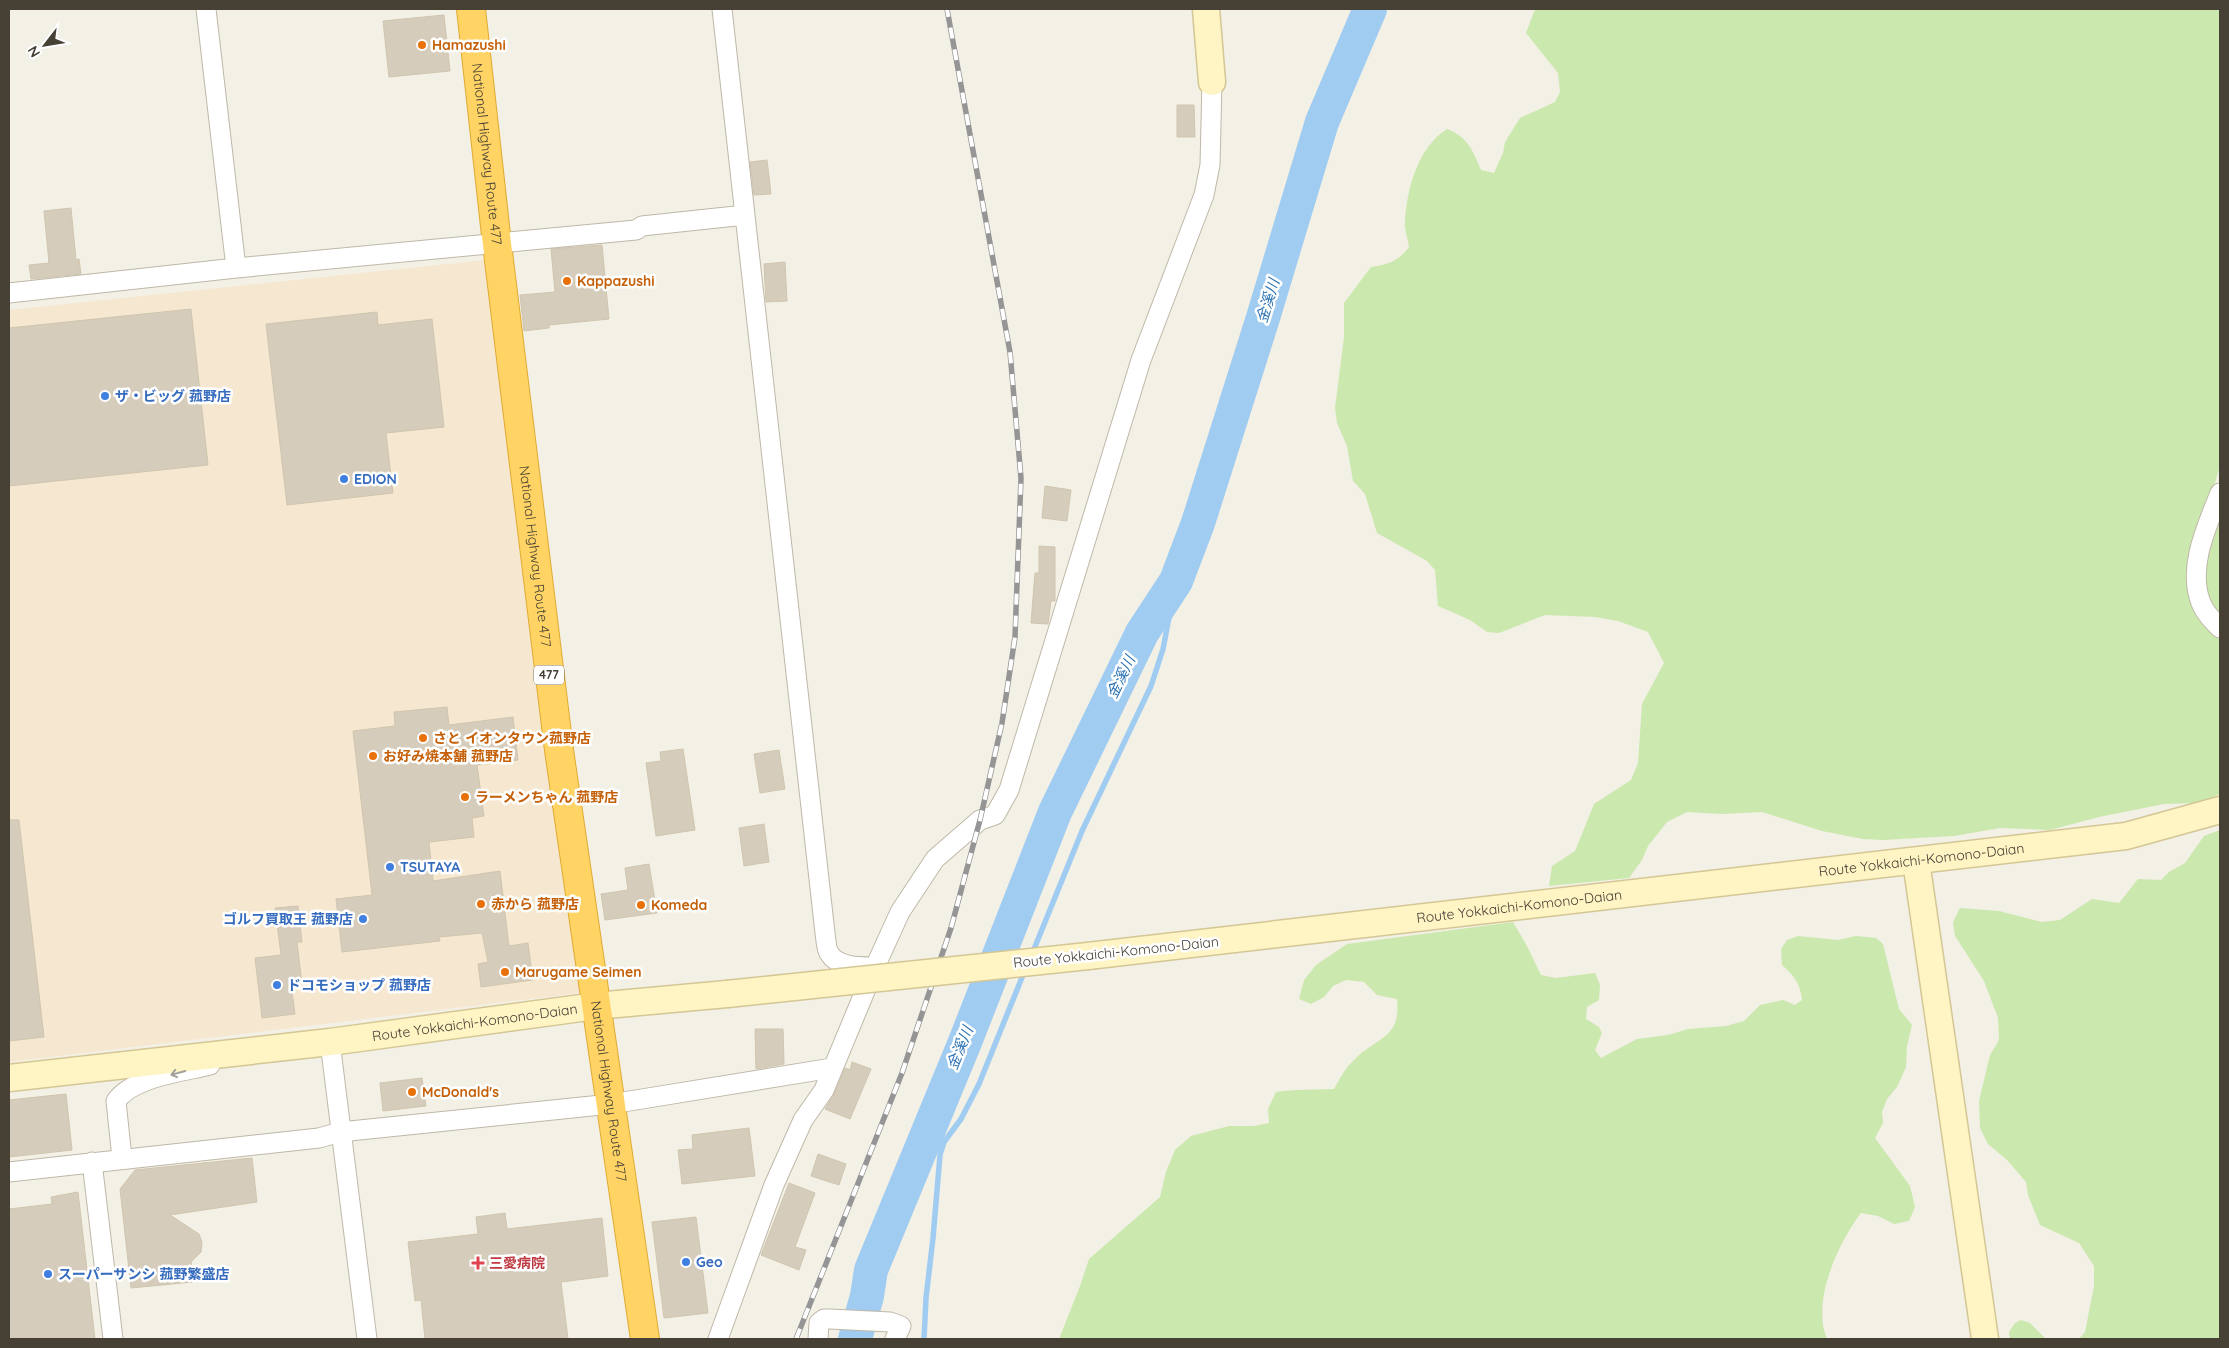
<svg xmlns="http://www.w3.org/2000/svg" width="2229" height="1348" font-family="Quicksand,'Noto Sans JP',sans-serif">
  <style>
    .commercial { fill: #f6e8d0 }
    .green { fill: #cbe8ae }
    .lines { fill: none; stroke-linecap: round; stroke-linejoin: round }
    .stream { stroke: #a1ccf1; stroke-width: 5.5 }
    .river { stroke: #a1ccf1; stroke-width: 34 }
    .building { fill: #d5ccbb; stroke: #d0c5ae }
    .street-casing { stroke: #bfb8a8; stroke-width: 21 }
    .secondary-casing { stroke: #d4c695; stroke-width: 29 }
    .highway-casing { stroke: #e0aa33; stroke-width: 30 }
    .street { stroke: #fff; stroke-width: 19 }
    .secondary { stroke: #fff4c4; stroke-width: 26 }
    .highway { stroke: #ffd465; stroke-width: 28 }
    .rail-casing { stroke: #959595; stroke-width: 5.5 }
    .rail { stroke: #fff; stroke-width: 4; stroke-dasharray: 11; stroke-linecap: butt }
    .secondary-bridge-casing { stroke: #d4c695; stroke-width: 29; stroke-linecap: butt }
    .secondary-bridge { stroke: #fff4c4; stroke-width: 26 }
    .oneway { stroke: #a2a09a }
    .food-dot { fill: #e8710a; stroke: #fff; stroke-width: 2 }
    .shop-dot { fill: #3f7fe0; stroke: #fff; stroke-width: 2 }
    .health-dot { fill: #e0444e; stroke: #fff; stroke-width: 2 }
    .labels { text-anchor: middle; stroke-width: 5; stroke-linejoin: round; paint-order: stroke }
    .shield { fill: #fff; stroke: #7e7972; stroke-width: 1 }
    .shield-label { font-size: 12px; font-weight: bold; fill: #464035 }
    .food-label { font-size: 14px; font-weight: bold; fill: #c56008; stroke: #fff; text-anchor: start }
    .street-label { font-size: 14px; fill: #464035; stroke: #fff }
    .shop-label { font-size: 14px; font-weight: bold; fill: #366cbe; stroke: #fff; text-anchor: start }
    .health-label { font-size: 14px; font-weight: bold; fill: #be3a42; stroke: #fff; text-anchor: start }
    .water-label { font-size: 15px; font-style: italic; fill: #2c73b4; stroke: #fff }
  </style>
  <rect width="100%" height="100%" fill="#f3f0e6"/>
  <path class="commercial" d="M485 260 580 993 9 1062V310Z"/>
  <path class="green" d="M1535 9H2220V466L2188 575 2204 620 2220 640V794L2199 803 2164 804 2099 817 2050 830 2000 828 1954 836 1883 840 1863 839 1822 831 1762 812 1721 814 1687 812 1667 822 1648 846 1642 860 1629 878 1549 886 1552 866 1575 851 1594 804 1631 780 1638 763 1642 704 1664 663 1648 632 1618 621 1595 617 1545 615 1499 633 1487 632 1470 620 1438 606 1435 570 1427 561 1377 533 1365 494 1353 481 1347 446 1337 423 1335 408 1344 337V303L1371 267C1387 265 1399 261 1409 247 1408 239 1404 229 1405 221 1407 189 1418 147 1447 129 1468 137 1473 151 1481 170L1494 173 1503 153 1505 142 1520 118 1555 102 1560 92 1558 73 1526 33Z
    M2220 513V622L2204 593 2202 572Z
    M2220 830V1339H2079L2085 1332 2094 1286V1266L2079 1243 2040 1225 2028 1195 2026 1182 2007 1160 1988 1144 1980 1128 1979 1101 1990 1055 1999 1040 1998 1018 1984 981 1955 936 1953 922 1960 908 1999 911 2042 922 2060 920 2092 899 2119 903 2138 879 2161 880 2169 872 2185 863 2204 836Z
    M1513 922 1527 946 1541 975 1556 978 1595 973 1600 985 1599 1000 1587 1007 1586 1019 1599 1027 1602 1033 1595 1050 1601 1058 1637 1039 1668 1035 1688 1029 1726 1026 1744 1021 1760 1005 1783 1000 1795 1005 1802 1000C1801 985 1793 974 1782 965L1781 949 1787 940 1798 936 1838 940 1856 936 1876 938 1883 944 1899 1009 1912 1025 1907 1046 1906 1067 1897 1087 1887 1099 1882 1112 1883 1123 1875 1138 1910 1186 1915 1207 1909 1221 1894 1224 1878 1216 1861 1213C1838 1243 1811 1302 1827 1339H1059L1080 1286 1089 1259 1160 1197 1166 1172 1175 1150 1191 1136 1229 1126H1254L1269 1123 1268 1109 1276 1092C1296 1089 1315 1090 1334 1089 1340 1078 1346 1067 1355 1059 1378 1036 1401 1039 1397 999L1377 995 1364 982 1346 980 1333 986 1324 997 1311 1004 1299 999 1304 980 1316 965 1347 944Z
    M2021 1320 2030 1323 2046 1339H2010L2009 1332 2015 1323Z"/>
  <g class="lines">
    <path class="stream" d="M1032 954 1082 831 1151 686 1163 649 1176 581
      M924 1339 926 1298 933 1238 940 1155 944 1142 961 1119 979 1084 1025 970"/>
    <path class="river" d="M855 1339 867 1296 871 1270 965 1042 1055 812 1142 633 1176 581 1198 523 1262 321 1322 122 1370 9"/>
  </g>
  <path class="building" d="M444 15 450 71 389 77 383 21Z
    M1177 105H1194L1195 137H1177Z
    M767 160 771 194 754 195 750 162Z
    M71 208 76 260 79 259 81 274 31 279 29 265 49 263 44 211Z
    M602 245 609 319 549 325V328L524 331 520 295 555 292 551 249Z
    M785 262 787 301 766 302 764 264Z
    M191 309 208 465 9 486V328Z
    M377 312 378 325 432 319 444 427 386 433 393 493 287 505 266 324Z
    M1045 486 1071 490 1067 521 1042 518Z
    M1039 546 1055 547V601H1051L1048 624 1031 623 1035 573H1039Z
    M447 707 449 725 513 717 518 760 477 765 484 816 472 818 474 837 429 842 433 881 500 871 509 946 528 943 533 980 481 987 478 964 488 962 482 933 439 937 440 941 342 952 336 899 372 895 353 731 395 726 394 712Z
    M683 749 695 830 656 836 646 763 661 761 660 752Z
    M779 750 785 789 760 793 754 754Z
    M9 820H19L44 1037 9 1041Z
    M764 824 769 862 744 866 739 828Z
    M649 864 657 913 605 920 601 894 628 890 625 868Z
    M298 906 302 942H297L302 984 291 985 295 1014 262 1018 255 958 281 955 275 908Z
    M755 1029H783L784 1064 756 1069Z
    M852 1062 871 1069 850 1119 825 1109 834 1094 845 1068 850 1070Z
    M422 1078 426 1106 383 1111 380 1083Z
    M66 1094 72 1150 9 1157V1100Z
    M749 1128 755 1176 682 1184 678 1150 693 1149 692 1135Z
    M818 1154 846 1164 839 1185 811 1176Z
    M252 1158 257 1202 170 1215 199 1234 202 1242 201 1252 191 1262 193 1282 131 1288 120 1189 135 1170Z
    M789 1183 815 1193 795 1247 806 1250 799 1270 761 1255Z
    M78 1192 95 1339H9V1209L52 1204 51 1197Z
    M505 1213 507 1229 602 1218 608 1276 561 1282 568 1339H425L421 1300 415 1301 408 1242 478 1234 476 1217Z
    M696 1217 708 1313 664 1318 652 1222Z"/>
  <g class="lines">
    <g class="street-casing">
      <path id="street" d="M206 9 236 268
        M722 9 825 933C826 939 826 948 829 953 838 968 861 967 875 967
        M9 293 236 268 636 230 642 226 745 215
        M2220 493C2207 526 2187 567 2201 603 2205 613 2213 621 2220 628
        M330 1042 367 1339
        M122 1158 116 1101C133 1077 182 1072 210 1065
        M92 1162 113 1339
        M9 1172 319 1138 340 1132 611 1104 832 1068
        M718 1339 774 1185 803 1120 824 1090 875 967 900 912 935 859 980 820 995 815 1009 790 1141 360 1204 195 1210 165 1212 82
        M818 1339 819 1323 824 1319H830L890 1322 901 1326 895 1339"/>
    </g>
    <g class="secondary-casing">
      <g id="secondary">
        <path d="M1206 9 1212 82"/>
        <path d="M1916 861 1985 1339"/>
        <path id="s1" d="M1088 956 2126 836 2220 810"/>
        <path id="s2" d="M9 1078 330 1042 596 1006 727 994"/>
      </g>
    </g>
    <g class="highway-casing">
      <g id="highway">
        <path id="s3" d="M471 9 497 244 559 750 645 1339"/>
      </g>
    </g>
    <use href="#street" class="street"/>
    <use href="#secondary" class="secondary"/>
    <use href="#highway" class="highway"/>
    <g class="rail-casing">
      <path id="rail" d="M796 1339 902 1073 951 928 980 820 1002 723 1015 637 1021 478 1010 352 947 9"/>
    </g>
    <use href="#rail" class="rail"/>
    <g class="secondary-bridge-casing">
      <path id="secondary-bridge" d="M727 994 1088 956"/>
    </g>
    <use href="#secondary-bridge" class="secondary-bridge"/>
  </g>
  <defs><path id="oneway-shaft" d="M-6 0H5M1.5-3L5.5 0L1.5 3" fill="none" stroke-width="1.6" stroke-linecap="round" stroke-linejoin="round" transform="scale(1.25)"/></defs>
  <use class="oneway" href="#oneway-shaft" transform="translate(178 1073) rotate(165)"/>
  <g class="food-dot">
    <circle cx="422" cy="45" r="5"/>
    <circle cx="567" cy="281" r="5"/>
    <circle cx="423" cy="738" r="5"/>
    <circle cx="373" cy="756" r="5"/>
    <circle cx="465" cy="797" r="5"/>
    <circle cx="481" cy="904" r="5"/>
    <circle cx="641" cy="905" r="5"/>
    <circle cx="505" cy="972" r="5"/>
    <circle cx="412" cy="1092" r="5"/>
  </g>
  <g class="shop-dot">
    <circle cx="105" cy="396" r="5"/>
    <circle cx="344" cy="479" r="5"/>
    <circle cx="390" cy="867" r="5"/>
    <circle cx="363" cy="919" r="5"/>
    <circle cx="277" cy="985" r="5"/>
    <circle cx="686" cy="1262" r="5"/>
    <circle cx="48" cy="1274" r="5"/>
  </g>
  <path class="health-dot" d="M475.5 1255.5h5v5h5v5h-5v5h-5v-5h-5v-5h5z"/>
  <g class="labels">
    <rect class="shield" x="534" y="665.5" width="30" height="19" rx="4"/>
    <g class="shield-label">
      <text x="549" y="679">477</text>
    </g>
    <g class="food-label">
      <text x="432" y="50">Hamazushi</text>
      <text x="577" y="286">Kappazushi</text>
      <text x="433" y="743">さと イオンタウン菰野店</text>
      <text x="383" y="761">お好み焼本舗 菰野店</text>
      <text x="475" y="802">ラーメンちゃん 菰野店</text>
      <text x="491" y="909">赤から 菰野店</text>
      <text x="651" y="910">Komeda</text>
      <text x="515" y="977">Marugame Seimen</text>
      <text x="422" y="1097">McDonald's</text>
    </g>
    <g class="street-label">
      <text dy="5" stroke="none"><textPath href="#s3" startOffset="146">National Highway Route 477</textPath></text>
      <text dy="5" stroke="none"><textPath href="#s3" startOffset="551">National Highway Route 477</textPath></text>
      <text dy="5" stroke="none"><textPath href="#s1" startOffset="839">Route Yokkaichi-Komono-Daian</textPath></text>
      <text dy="5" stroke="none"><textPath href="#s1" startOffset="434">Route Yokkaichi-Komono-Daian</textPath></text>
      <text transform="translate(1116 952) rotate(-6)" y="5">Route Yokkaichi-Komono-Daian</text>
      <text dy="5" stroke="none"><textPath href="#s2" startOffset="469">Route Yokkaichi-Komono-Daian</textPath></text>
      <text dy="5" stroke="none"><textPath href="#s3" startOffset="1091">National Highway Route 477</textPath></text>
    </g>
    <g class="shop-label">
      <text x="115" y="401">ザ・ビッグ 菰野店</text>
      <text x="354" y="484">EDION</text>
      <text x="400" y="872">TSUTAYA</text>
      <text x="353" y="924" text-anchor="end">ゴルフ買取王 菰野店</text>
      <text x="287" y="990">ドコモショップ 菰野店</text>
      <text x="696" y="1267">Geo</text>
      <text x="58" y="1279">スーパーサンシ 菰野繁盛店</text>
    </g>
    <g class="health-label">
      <text x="489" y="1268">三愛病院</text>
    </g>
    <g class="water-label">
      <text transform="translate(1268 301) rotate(-73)" y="5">金溪川</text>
      <text transform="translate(1121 677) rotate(-64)" y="5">金溪川</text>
      <text transform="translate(960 1048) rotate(-68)" y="5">金溪川</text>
    </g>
  </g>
  <rect width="2229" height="1348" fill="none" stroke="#464035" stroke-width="20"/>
  <g transform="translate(45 45) rotate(239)" stroke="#ffffff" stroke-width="4" paint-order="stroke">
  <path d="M0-4L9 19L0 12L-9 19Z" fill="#464035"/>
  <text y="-8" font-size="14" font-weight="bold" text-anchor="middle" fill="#464035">N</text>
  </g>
</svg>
